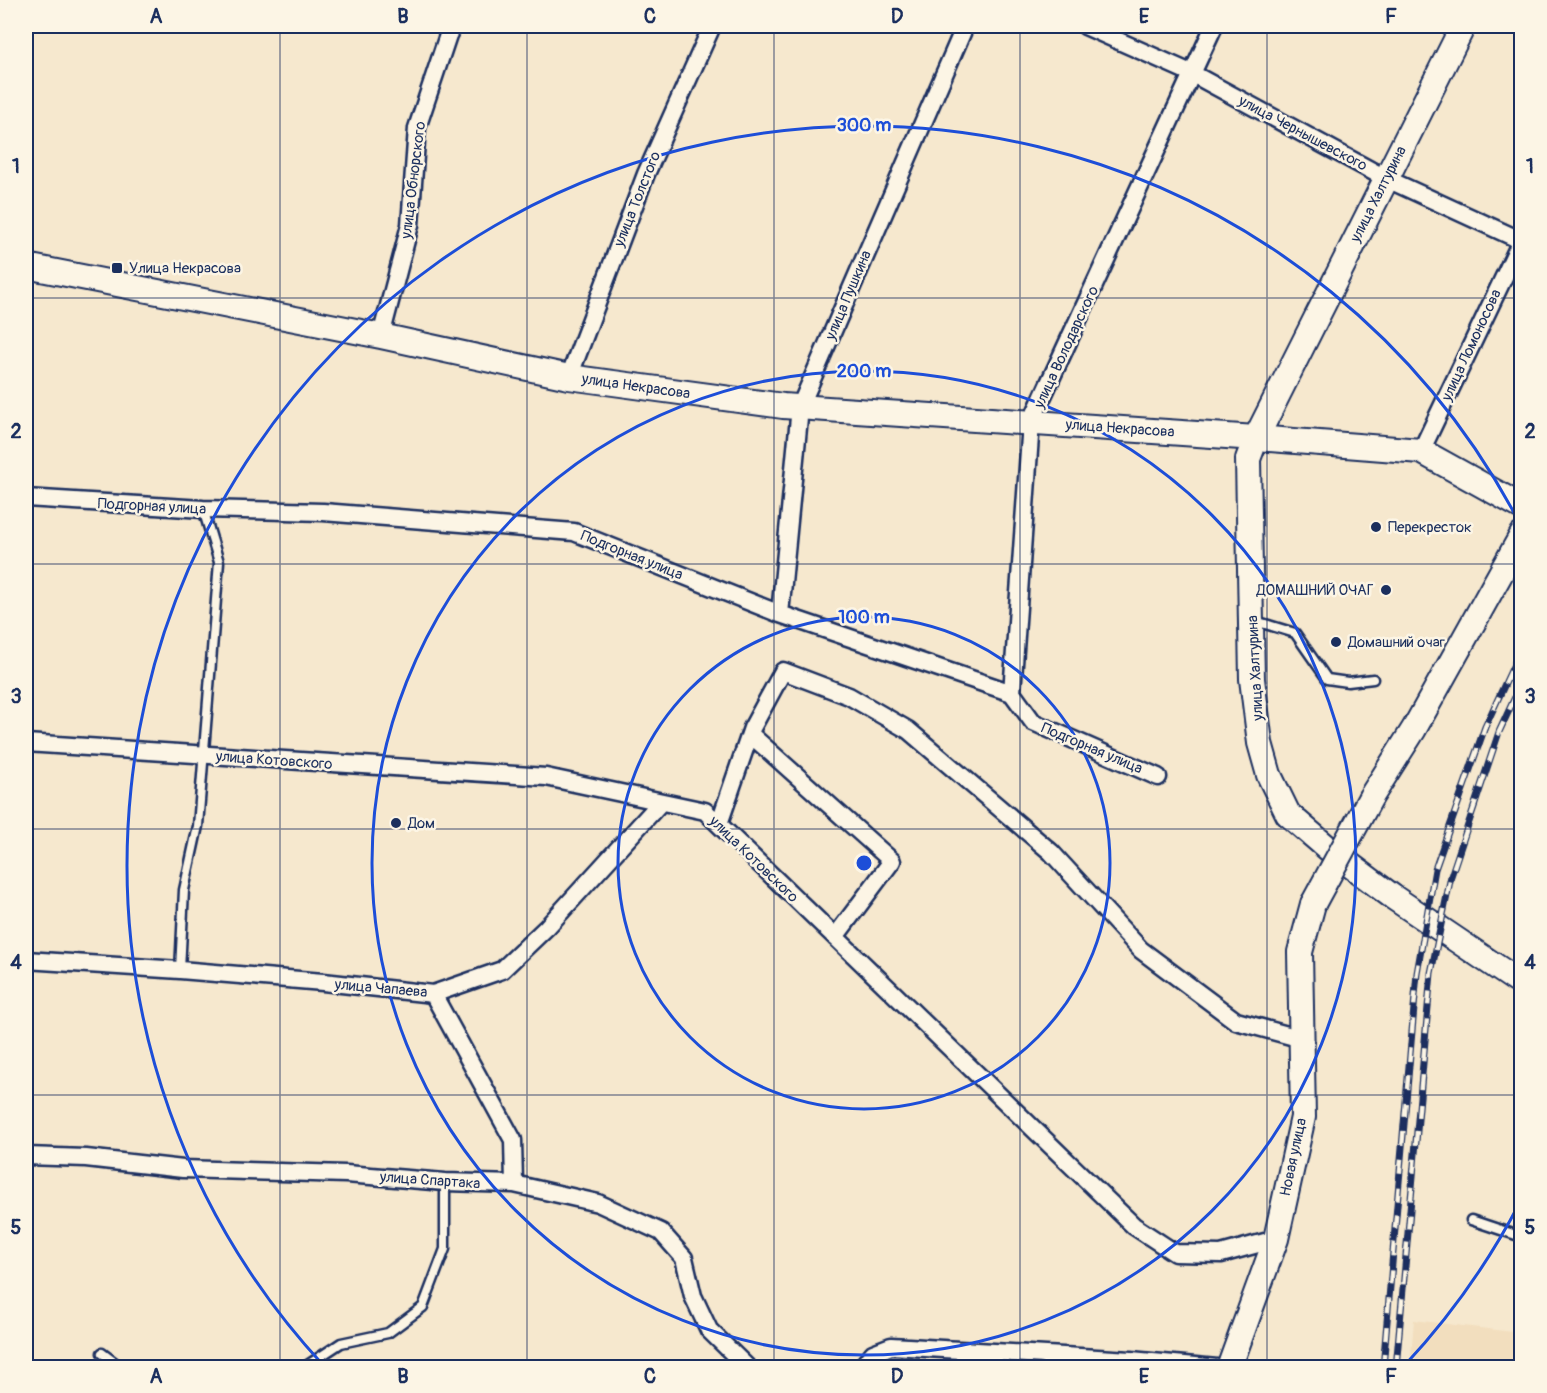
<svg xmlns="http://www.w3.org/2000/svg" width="1547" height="1393" font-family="Pangolin,sans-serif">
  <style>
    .built { fill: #f2debe }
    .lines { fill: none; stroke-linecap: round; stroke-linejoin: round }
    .lane-casing { stroke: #1b2f5e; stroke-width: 13 }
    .street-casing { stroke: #1b2f5e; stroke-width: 21 }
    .secondary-casing { stroke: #1b2f5e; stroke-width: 28 }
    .lane { stroke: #fcf5e5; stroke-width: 8 }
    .street { stroke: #fcf5e5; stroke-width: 16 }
    .secondary { stroke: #fcf5e5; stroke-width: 24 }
    .rail-casing { stroke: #1b2f5e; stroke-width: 7 }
    .rail { stroke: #fcf5e5; stroke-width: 4.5; stroke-dasharray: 14; stroke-linecap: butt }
    .secondary-bridge-casing { stroke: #1b2f5e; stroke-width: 28; stroke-linecap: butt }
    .secondary-bridge { stroke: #fcf5e5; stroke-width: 24 }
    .grid { fill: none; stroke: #1b2f5e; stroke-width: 1.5; stroke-opacity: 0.55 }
    .ring { fill: none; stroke: #1d4ed8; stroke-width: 3 }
    .poi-dot { fill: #1b2f5e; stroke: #fcf5e5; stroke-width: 2 }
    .labels { text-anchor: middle; stroke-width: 5; stroke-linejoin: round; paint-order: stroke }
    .street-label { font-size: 15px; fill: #1b2f5e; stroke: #fcf5e5 }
    .poi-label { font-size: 15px; fill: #1b2f5e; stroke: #fcf5e5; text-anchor: start }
    .centre { fill: #1d4ed8; stroke: #fcf5e5; stroke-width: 3 }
    .ring-label { font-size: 18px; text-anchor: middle; font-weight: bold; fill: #1d4ed8; stroke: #fcf5e5; stroke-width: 5; stroke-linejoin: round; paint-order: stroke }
    .neatline { fill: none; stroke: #1b2f5e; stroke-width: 2 }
    .grid-label { font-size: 20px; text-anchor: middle; font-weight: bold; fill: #1b2f5e }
  </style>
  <rect width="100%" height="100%" fill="#f6e8ce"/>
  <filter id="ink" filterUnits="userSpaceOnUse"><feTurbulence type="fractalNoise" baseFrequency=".0167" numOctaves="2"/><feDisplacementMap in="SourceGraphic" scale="12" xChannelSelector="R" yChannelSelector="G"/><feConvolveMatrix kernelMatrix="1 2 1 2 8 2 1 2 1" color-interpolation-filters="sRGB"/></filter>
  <g filter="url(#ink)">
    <path class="built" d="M1414 1320 1521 1333V1367H1410Z"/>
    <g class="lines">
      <g class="lane-casing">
        <path id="lane" d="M1252 620 1295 633 1327 679 1348 682 1373 679
          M180 970 184 890 198 826 219 562 203 509
          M1471 1220 1522 1237
          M102 1353 122 1368
          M303 1368 341 1343 388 1333 423 1307 445 1249V1182"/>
      </g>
      <g class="street-casing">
        <path id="street" d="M1085 26 1191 73 1385 178 1522 241
          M381 336 410 225 417 128 448 35 453 26
          M569 377 646 174 712 26
          M1421 451 1522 239
          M26 498 203 509 323 512 574 532 780 614 1012 693 1033 722 1158 777
          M780 614 800 407 965 26
          M1012 693 1031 422 1214 26
          M750 734 892 861 835 937
          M26 743 546 777 705 811 1134 1226 1175 1253 1221 1254 1276 1239
          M719 824 752 728 783 671 849 696 908 730 1051 852 1141 950 1236 1021 1302 1039
          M26 960 180 970 323 982 433 994 502 970 547 927 661 802
          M433 994 513 1140 514 1184
          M26 1156 86 1158 183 1169 346 1174 445 1182 514 1184 598 1203 661 1232 684 1258 693 1296 709 1330 748 1368
          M861 1368 873 1353 891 1346 1131 1360 1217 1368"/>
      </g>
      <g class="secondary-casing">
        <path id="secondary" d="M1463 26 1256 438 1248 459 1252 679 1260 743 1269 775 1288 814 1330 850 1393 897 1522 984
          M26 266 381 336 569 377 783 406 1256 438 1421 451 1522 507
          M1371 797 1414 729 1522 535
          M1229 1368 1276 1239 1303 1117 1300 952 1313 904"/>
      </g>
      <use href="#lane" class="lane"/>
      <use href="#street" class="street"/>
      <use href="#secondary" class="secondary"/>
      <g class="rail-casing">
        <path id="rail" d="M1383 1368 1417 973 1435 869 1485 727 1522 647
          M1396 1368 1431 973 1451 876 1499 732 1522 682"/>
      </g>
      <use href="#rail" class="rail"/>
      <g class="secondary-bridge-casing">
        <path id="secondary-bridge" d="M1313 904 1371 797"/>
      </g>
      <use href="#secondary-bridge" class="secondary-bridge"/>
    </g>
  </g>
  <path class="grid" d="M280 26V1368M527 26V1368M774 26V1368M1020 26V1368M1267 26V1368M26 298H1522M26 564H1522M26 829H1522M26 1095H1522"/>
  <g class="ring">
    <circle cx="864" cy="863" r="246"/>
    <circle cx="864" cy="863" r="492"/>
    <path d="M1519 1204A738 738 0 0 1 1404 1366M324 1366A738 738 0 1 1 1519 522"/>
  </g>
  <g class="poi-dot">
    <rect x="111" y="262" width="12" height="12" rx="3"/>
    <circle cx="1376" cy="527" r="6"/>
    <circle cx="1386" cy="590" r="6"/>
    <circle cx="1336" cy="642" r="6"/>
    <circle cx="396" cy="823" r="6"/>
  </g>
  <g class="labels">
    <g class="street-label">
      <text transform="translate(1303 133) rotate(28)" y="5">улица Чернышевского</text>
      <text transform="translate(413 180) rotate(-83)" y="5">улица Обнорского</text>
      <text transform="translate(1378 194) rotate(-63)" y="5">улица Халтурина</text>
      <text transform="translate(637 199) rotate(-68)" y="5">улица Толстого</text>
      <text transform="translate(848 295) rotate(-67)" y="5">улица Пушкина</text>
      <text transform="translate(1471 345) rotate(-65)" y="5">улица Ломоносова</text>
      <text transform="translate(1066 347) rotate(-65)" y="5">улица Володарского</text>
      <text transform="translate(636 386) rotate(8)" y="5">улица Некрасова</text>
      <text transform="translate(1120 428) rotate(4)" y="5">улица Некрасова</text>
      <text transform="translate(152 506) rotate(3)" y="5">Подгорная улица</text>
      <text transform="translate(632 555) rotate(22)" y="5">Подгорная улица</text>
      <text transform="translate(1255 668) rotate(-93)" y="5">улица Халтурина</text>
      <text transform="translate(1092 748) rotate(23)" y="5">Подгорная улица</text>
      <text transform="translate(274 760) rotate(4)" y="5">улица Котовского</text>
      <text transform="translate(754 859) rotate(44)" y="5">улица Котовского</text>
      <text transform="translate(381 988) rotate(5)" y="5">улица Чапаева</text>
      <text transform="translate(1293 1157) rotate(-78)" y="5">Новая улица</text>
      <text transform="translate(430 1180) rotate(4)" y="5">улица Спартака</text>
    </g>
    <g class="poi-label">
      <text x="129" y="273">Улица Некрасова</text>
      <text x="1388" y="532">Перекресток</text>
      <text x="1374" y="595" text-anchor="end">ДОМАШНИЙ ОЧАГ</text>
      <text x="1348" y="647">Домашний очаг</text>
      <text x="408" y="828">Дом</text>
    </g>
  </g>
  <circle cx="864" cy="863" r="9" class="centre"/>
  <g class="ring-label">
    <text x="864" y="131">300 m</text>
    <text x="864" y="377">200 m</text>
    <text x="864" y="623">100 m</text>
  </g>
  <rect width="1547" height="1393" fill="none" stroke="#fcf5e5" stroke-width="66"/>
  <rect x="33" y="33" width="1481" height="1327" class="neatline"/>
  <g class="grid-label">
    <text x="156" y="23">A</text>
    <text x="403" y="23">B</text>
    <text x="650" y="23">C</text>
    <text x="897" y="23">D</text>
    <text x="1144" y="23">E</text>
    <text x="1391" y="23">F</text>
    <text x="16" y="173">1</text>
    <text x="1530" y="173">1</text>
    <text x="16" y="438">2</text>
    <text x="1530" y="438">2</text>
    <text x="16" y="703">3</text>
    <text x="1530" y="703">3</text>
    <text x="16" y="969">4</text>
    <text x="1530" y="969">4</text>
    <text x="16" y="1234">5</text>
    <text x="1530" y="1234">5</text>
    <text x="156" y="1383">A</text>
    <text x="403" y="1383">B</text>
    <text x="650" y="1383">C</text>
    <text x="897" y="1383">D</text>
    <text x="1144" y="1383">E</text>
    <text x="1391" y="1383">F</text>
  </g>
</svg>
